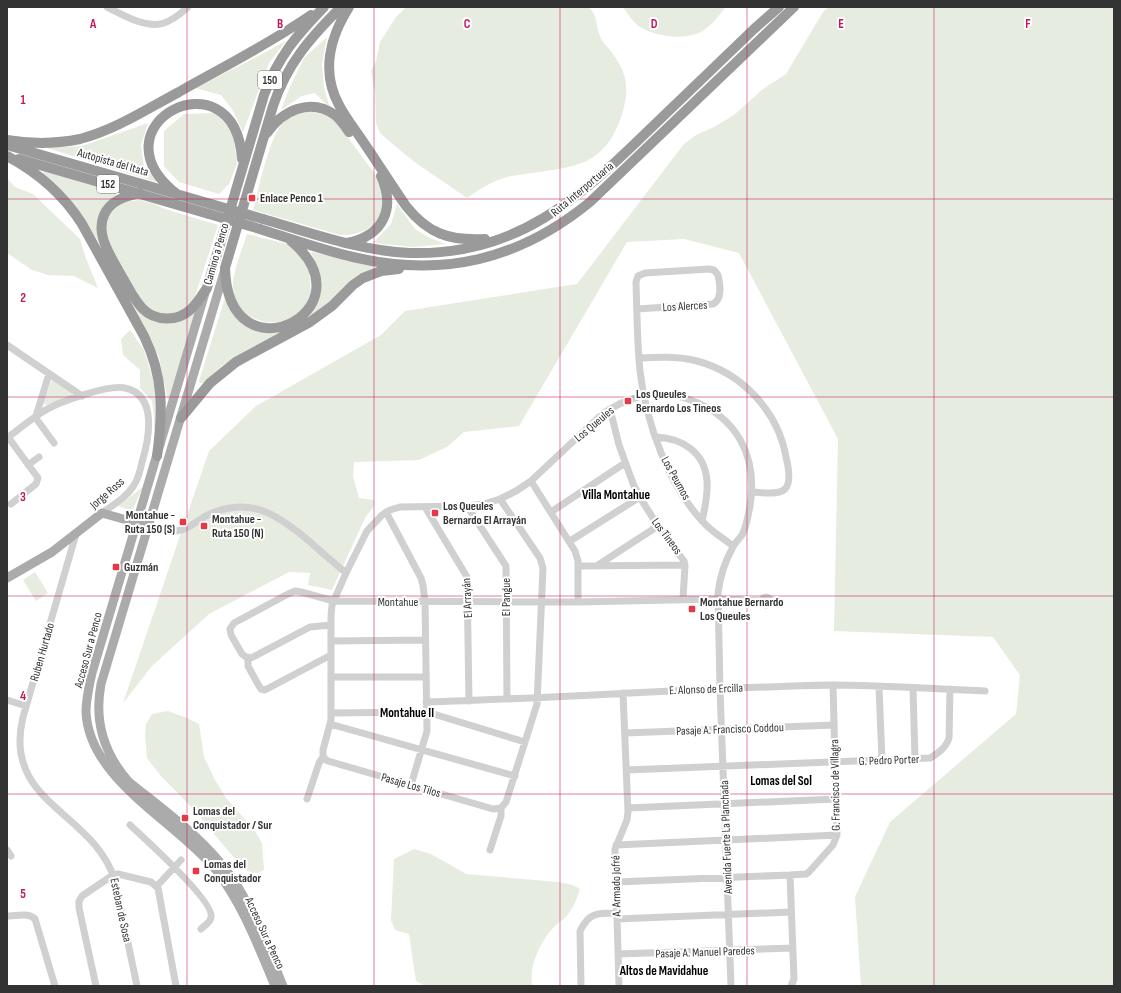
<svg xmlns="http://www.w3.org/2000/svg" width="1121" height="993" font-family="'Sofia Sans Condensed',sans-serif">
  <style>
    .green { fill: #e6ecdf }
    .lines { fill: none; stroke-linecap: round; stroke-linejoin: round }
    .minor { stroke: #d0d0d0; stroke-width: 7 }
    .major { stroke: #ababab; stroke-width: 9 }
    .highway { stroke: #9a9a9a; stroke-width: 10 }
    .highway-bridge { stroke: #9a9a9a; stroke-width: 10 }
    .grid { fill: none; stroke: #c2185b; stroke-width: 1; stroke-opacity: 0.55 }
    .poi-dot { fill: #e63946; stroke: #fff; stroke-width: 1.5 }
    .labels { text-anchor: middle; stroke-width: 4; stroke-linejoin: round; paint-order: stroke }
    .shield { fill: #fff; stroke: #707070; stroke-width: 1 }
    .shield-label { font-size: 11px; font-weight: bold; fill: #333 }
    .street-label { font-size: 12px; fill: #333; stroke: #fff }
    .poi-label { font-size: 12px; font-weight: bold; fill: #333; stroke: #fff; text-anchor: start }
    .neighbourhood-label { font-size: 13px; font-weight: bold; fill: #000; stroke: #fff }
    .grid-label { font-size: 13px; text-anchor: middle; font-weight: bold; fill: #c2185b; stroke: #fff; stroke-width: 4; stroke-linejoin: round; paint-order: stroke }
  </style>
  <rect width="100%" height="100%" fill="#fff"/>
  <path class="green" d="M406 7H588C597 13 596 25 599 34 601 40 605 45 609 49 626 70 630 85 623 111 605 171 571 166 519 175 514 176 509 176 504 178 490 182 479 190 467 198L416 163 401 151 380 133 376 123 375 92 371 71 376 61 380 42 396 17Z
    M623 7H726C719 15 713 24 704 30 688 41 658 37 642 28 634 24 628 14 623 7Z
    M829 7H1114V986H861L855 897 890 822 1016 714 1020 675 993 637 834 631 838 439 739 253 684 239 627 242 519 426 464 432 447 447 419 460 354 462 353 476 359 498 374 500V506L365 518 332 590 308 585 310 573 289 572 209 614 152 666 123 703 209 451 256 406 381 335 405 311 577 284 684 144 696 135 714 127 734 115 763 89 786 74 823 12Z
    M327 37 322 64 324 88 330 108 315 93 302 96 281 110 289 89 304 58Z
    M286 41 269 63 243 132 232 109 221 95 195 88 247 62Z
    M303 112C312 112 320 112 327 116 339 121 346 135 354 146 361 156 371 167 377 178 392 211 376 236 340 235L253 210C259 189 269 136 284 122 290 116 296 114 303 112Z
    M215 113 233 131 237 164 229 184 219 194 179 182 164 166V131L184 114Z
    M148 123 141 145 144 167 157 180 156 182 47 148 82 146Z
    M43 171 115 192 116 194 99 241H98L86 222 44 175Z
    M7 178 15 187 33 194 80 239 85 256 98 288 74 276 48 275 32 270 7 253Z
    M140 200 154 204 165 209 218 225 195 296 190 304 177 314H155L142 302 110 244 108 240 106 226 109 214 115 207 124 202Z
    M397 204 415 229 428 237 445 244 413 247 373 243 391 224Z
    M247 234 287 244C293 248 306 262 309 269 310 272 309 275 310 278 318 334 234 338 233 284 233 271 243 247 247 234Z
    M312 252 376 266 351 283 330 304 305 321C324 297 327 280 311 253Z
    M225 298C236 325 255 334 283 332L223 365 203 383H200L199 381Z
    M133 301 145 317 159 323H174L195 311 168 401 159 357 148 332 131 302Z
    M130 330 144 350 157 393 158 413 154 433V416L152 401 140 388V370L123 355 121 339Z
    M53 379 72 393V396L46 405 43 403 51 382Z
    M143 487 132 511 118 506Z
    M35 572 48 593 36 601 23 580Z
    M168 711 187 718 199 724 204 757 215 780 226 798 255 831 262 843 264 870 258 873H253L246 870 229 852 198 814 160 775 147 758 145 736 146 724 152 714Z
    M414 849 431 854 466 874 558 882 573 885 580 889C577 898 574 907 568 914 565 919 559 922 554 927 540 942 529 965 532 986H425L416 981 409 934 395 930 391 920 394 859Z"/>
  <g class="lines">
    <path class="minor" d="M107 7C123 15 146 29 164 23 174 20 181 13 188 7
      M637 309 713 304C723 299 720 284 718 275L714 270 709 269 645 273 638 276 636 282C637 312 637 342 640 371 646 423 669 488 706 525 714 533 724 539 733 546
      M7 345 82 396
      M639 358C658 357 678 356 697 361 742 373 778 411 786 457 788 465 792 482 785 489 778 496 760 492 752 492
      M610 409 619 445 634 486 644 504 658 526 684 561 685 565 683 599
      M36 416 49 374
      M35 417 54 443
      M8 437 38 478 36 484 11 504
      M655 437C682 438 705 452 707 481 708 494 705 508 702 521
      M7 438C19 429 31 419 44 411 58 402 110 384 125 388 158 395 149 439 142 462 140 470 139 478 134 485 127 497 113 505 102 513
      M28 465 39 457
      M531 481 575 551 578 561V602
      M500 499 540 558 543 568 537 704 506 802 501 808
      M467 506 506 566 507 699
      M425 507 467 577 469 701
      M386 512 421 578 423 585 425 602 427 731 411 785
      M551 512 625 463
      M149 526C163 530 176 535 190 526 197 522 203 517 210 514 251 496 278 515 309 541 321 552 333 562 346 573
      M76 534 23 717C2 804 94 811 115 881L137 986
      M570 541 640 497
      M598 565 658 526
      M578 566 685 565
      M331 625 310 627 251 658 246 657 242 654 231 635 230 629 234 623 288 594 295 591 301 592 334 601 578 602 718 599 762 601 763 604 766 605 769 604 771 601 769 598 766 597 763 598 762 601
      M331 641 425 640
      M248 658V666L259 686 261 689 265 690 331 655
      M331 677H426
      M879 687 882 760
      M913 688 915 759
      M7 700 26 706
      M426 702C561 698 696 688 831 685 882 685 934 689 985 691
      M331 713 427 712 525 742
      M330 724 515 776
      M625 733 834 725
      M323 757 328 761 493 809 501 808
      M627 770 930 758C938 754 947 746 949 738L950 689
      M307 799 319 763 323 757V750L331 720V616L332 605 346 573 367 531 382 515 390 510 400 507 467 506 484 504 500 499 516 491 531 481 598 418C623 397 656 388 688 399 737 416 758 456 750 506 748 515 747 524 743 533 741 538 735 542 733 547 725 561 720 577 718 593L720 689 731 986
      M628 808 836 799
      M130 825C143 837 215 902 211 917 211 922 204 926 201 929
      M616 845 837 835
      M7 850 11 856
      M490 850 501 816V808
      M790 875 794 979 791 986
      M616 882 790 875 806 874 809 872 833 845 837 835 833 685
      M157 886 181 860
      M7 916C16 916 28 912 35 919L55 986
      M617 919 791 912
      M618 954 793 948
      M96 986 79 908V901L82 896 113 875 118 874 151 882 158 888 176 986
      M581 986 580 931C589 912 598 913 617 913
      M619 986 615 849 627 820 628 812 623 693"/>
    <path class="major" d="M225 269 101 684C94 721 104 754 129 782 165 811 206 840 232 878 255 911 268 950 283 986
      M205 293 92 673C89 686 86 699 86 712 89 780 176 821 216 870 243 905 258 946 275 986
      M7 578 52 552 102 513 141 524"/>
    <path class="highway" d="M349 7C330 37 321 72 339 105 345 117 354 128 362 140 377 162 391 184 406 206 428 234 450 241 485 239
      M267 133C282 111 310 97 335 115 341 120 345 126 349 132
      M7 140C31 144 56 144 80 139 115 130 147 109 179 92 223 67 269 44 311 15
      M7 145 211 204
      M7 156C39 173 63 194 82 224L144 336C164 377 163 412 157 456
      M19 159 209 214
      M139 193C125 196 110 201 104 215 95 236 112 257 121 275 128 286 133 299 143 309 155 321 177 322 190 310 197 304 202 295 207 288L264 95C278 57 296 36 324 7
      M178 195C87 125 235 50 242 159
      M263 219C311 233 360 251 410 253 518 256 579 198 651 128 685 95 720 62 754 29L779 7
      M260 229C291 239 322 250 353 257 443 278 519 260 590 202L794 7
      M291 241C374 310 228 383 225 268L273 106C287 64 310 38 341 7
      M347 243C383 236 396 209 381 176
      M181 418 210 383 236 362 310 322 332 306 353 285 363 278 381 271 399 269"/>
    <path class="highway-bridge" d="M211 204 263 219
      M209 214 260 229"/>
  </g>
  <path class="grid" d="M187 7V986M374 7V986M560 7V986M747 7V986M934 7V986M7 199H1114M7 397H1114M7 596H1114M7 794H1114"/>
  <g class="poi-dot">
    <rect x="248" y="194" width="8" height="8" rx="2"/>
    <rect x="624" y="397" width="8" height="8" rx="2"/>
    <rect x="431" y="509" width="8" height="8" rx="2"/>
    <rect x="179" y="518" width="8" height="8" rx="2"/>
    <rect x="200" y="522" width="8" height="8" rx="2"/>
    <rect x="112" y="563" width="8" height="8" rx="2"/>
    <rect x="688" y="605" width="8" height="8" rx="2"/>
    <rect x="181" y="814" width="8" height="8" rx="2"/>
    <rect x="192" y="867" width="8" height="8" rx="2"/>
  </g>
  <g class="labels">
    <g class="shield">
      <rect x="258" y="71" width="24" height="18" rx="3"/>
      <rect x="97" y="175" width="22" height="18" rx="3"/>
    </g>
    <g class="shield-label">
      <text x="270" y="84">150</text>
      <text x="108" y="188">152</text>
    </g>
    <g class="street-label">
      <text transform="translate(113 162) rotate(16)" y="4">Autopista del Itata</text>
      <text transform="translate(582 189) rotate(-40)" y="4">Ruta Interportuaria</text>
      <text transform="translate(216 254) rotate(-74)" y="4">Camino a Penco</text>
      <text transform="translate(685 306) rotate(-3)" y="4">Los Alerces</text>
      <text transform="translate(594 424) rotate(-40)" y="4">Los Queules</text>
      <text transform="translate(676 478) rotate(61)" y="4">Los Peumos</text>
      <text transform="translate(107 493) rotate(-41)" y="4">Jorge Ross</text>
      <text transform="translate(667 536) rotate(53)" y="4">Los Tineos</text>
      <text transform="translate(506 597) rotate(-90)" y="4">El Pangue</text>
      <text transform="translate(467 598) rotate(-93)" y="4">El Arrayán</text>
      <text x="398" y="606">Montahue</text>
      <text transform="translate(88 650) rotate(-75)" y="4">Acceso Sur a Penco</text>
      <text transform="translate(42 652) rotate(-74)" y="4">Ruben Hurtado</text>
      <text transform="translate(706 689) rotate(-2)" y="4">E. Alonso de Ercilla</text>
      <text transform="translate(730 729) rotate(-2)" y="4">Pasaje A. Francisco Coddou</text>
      <text transform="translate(889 760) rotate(-2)" y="4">G. Pedro Porter</text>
      <text transform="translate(411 785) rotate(16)" y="4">Pasaje Los Tilos</text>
      <text transform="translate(835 785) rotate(-91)" y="4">G. Francisco de Villagra</text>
      <text transform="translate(726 837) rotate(-92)" y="4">Avenida Fuerte La Planchada</text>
      <text transform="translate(616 886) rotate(-91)" y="4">A. Armado Jofré</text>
      <text transform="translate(121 910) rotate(78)" y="4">Esteban de Sosa</text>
      <text transform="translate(265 933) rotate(65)" y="4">Acceso Sur a Penco</text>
      <text transform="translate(705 952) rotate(-2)" y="4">Pasaje A. Manuel Paredes</text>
    </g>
    <g class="poi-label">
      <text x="260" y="202">Enlace Penco 1</text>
      <text x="636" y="398">Los Queules<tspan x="636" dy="14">Bernardo Los Tineos</tspan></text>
      <text x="443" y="510">Los Queules<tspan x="443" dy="14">Bernardo El Arrayán</tspan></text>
      <text x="175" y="519" text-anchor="end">Montahue -<tspan x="175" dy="14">Ruta 150 (S)</tspan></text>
      <text x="212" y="523">Montahue -<tspan x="212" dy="14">Ruta 150 (N)</tspan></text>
      <text x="124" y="571">Guzmán</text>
      <text x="700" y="606">Montahue Bernardo<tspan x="700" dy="14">Los Queules</tspan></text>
      <text x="193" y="815">Lomas del<tspan x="193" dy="14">Conquistador / Sur</tspan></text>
      <text x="204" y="868">Lomas del<tspan x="204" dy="14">Conquistador</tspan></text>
    </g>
    <g class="neighbourhood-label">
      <text x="616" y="499">Villa Montahue</text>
      <text x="407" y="717">Montahue II</text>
      <text x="781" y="785">Lomas del Sol</text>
      <text x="664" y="975">Altos de Mavidahue</text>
    </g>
  </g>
  <g class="grid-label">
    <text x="93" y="28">A</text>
    <text x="280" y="28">B</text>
    <text x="467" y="28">C</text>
    <text x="654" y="28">D</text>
    <text x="841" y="28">E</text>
    <text x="1028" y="28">F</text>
    <text x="23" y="104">1</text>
    <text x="23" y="302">2</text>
    <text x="23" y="501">3</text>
    <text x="23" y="700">4</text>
    <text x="23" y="898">5</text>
  </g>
  <rect width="1121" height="993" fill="none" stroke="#333333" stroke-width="16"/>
</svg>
